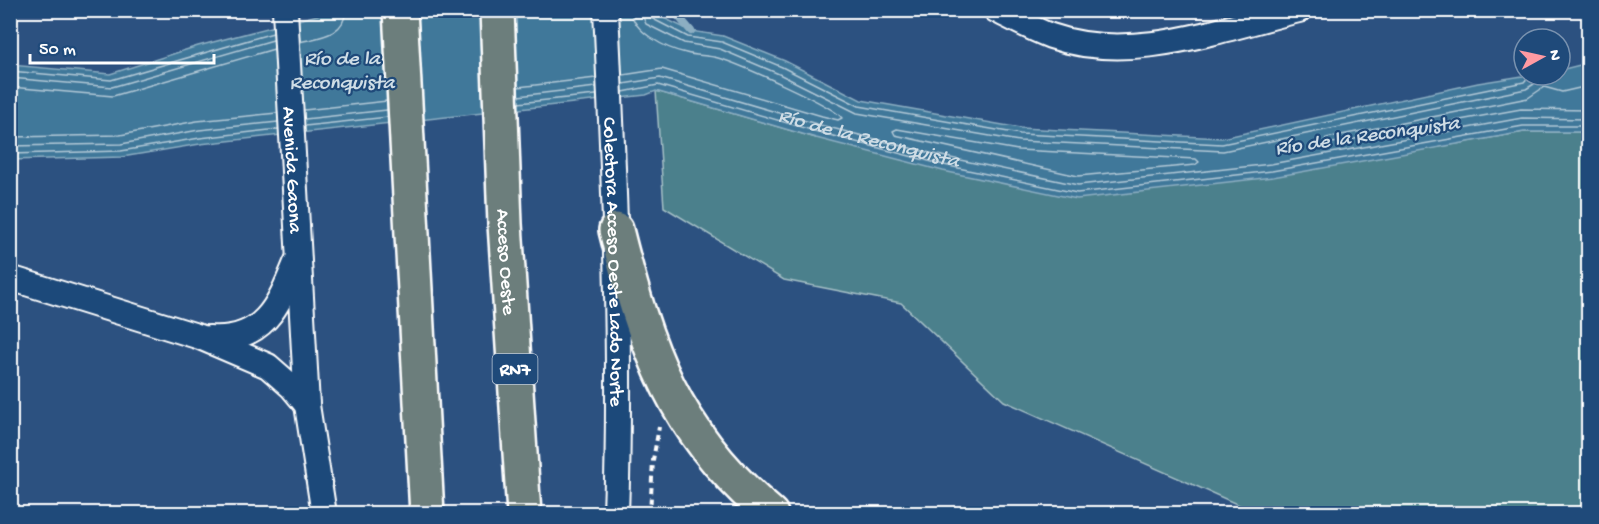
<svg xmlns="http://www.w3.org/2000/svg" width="1599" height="524" font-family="'Gochi Hand',sans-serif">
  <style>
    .green { fill: #4c808c; stroke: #a6c0c6; stroke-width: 1.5 }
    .water { fill: #40789a; stroke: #8caec2; stroke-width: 1.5 }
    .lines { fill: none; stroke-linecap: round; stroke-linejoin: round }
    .shore { stroke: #b3c9d7; stroke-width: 1.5 }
    .stream { stroke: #8caec2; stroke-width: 8 }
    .tertiary-casing { stroke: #fff; stroke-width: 28 }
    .motorway-casing { stroke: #fff; stroke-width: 38 }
    .path { stroke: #fff; stroke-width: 4; stroke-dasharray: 6 4.5; stroke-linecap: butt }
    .tertiary { stroke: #1f4a7a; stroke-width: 24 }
    .motorway { stroke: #6c7e7c; stroke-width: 33 }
    .labels { text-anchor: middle; stroke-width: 4.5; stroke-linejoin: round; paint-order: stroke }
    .shield { fill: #1f4a7a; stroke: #bcc9d7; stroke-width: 1.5 }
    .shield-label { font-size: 18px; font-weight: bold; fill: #fff }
    .street-label { font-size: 20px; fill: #fff; stroke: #1f4a7a }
    .water-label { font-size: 21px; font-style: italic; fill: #cfdde6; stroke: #1f4a7a }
  </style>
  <rect width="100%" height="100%" fill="#2c5180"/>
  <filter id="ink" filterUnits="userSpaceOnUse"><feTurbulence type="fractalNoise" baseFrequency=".0167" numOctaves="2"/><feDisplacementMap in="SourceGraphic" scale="12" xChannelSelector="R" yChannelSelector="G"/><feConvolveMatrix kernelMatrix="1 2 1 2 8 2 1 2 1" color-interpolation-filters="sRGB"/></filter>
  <g filter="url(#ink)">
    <path class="green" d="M656 91 816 138 1427 149 1524 132H1588V513H1257L1004 401 901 303 784 280 664 207Z"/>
    <path class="water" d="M333 11H649L691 31 723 36 785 61 861 100 1020 128 1222 138 1478 83 1529 75H1560V70L1588 63V132H1524L1273 177 1077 199 943 171 816 138 656 91 646 95 200 144 122 157 11 160V65L110 74 198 46Z"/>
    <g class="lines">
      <g class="shore">
        <path d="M640 10 646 24 684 43 720 49 779 74 857 113 1019 141 1223 151 1526 89 1534 84 1537 75"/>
        <path d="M648 10 651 18 688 37 722 42 782 67 859 106 1020 134 1222 144 1524 82 1530 75"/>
        <path d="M300 42C320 37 344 36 346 10"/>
        <path d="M10 71 111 80 273 33"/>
        <path d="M623 75 662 69 822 116 838 120 842 118C834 106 737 63 718 58 707 55 696 56 686 53 667 49 632 32 631 10"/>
        <path d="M10 78 112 87 273 40"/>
        <path id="s1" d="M623 84 660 78 820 125 946 157 1078 185 1271 164 1522 118 1588 119"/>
        <path d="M1588 86 1562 92 1544 87 1528 98 1326 138 1324 142 1327 144 1521 109 1588 110"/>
        <path d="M10 87 113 96 274 49"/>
        <path d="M518 87 596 78"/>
        <path d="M623 92 658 85 818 132 944 165 1077 193 1272 171 1523 126H1588"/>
        <path d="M518 96 596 87"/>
        <path d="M518 103 596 95"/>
        <path d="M304 110 387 101"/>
        <path d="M305 119 387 110"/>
        <path d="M305 126 388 117"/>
        <path d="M897 129 1018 150 1196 159 1199 162 1195 165 1078 176 895 135 893 131Z"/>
        <path d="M10 137 120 135 197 121 277 113"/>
        <path d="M10 146 121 144 199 130 278 122"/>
        <path d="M10 154 121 151 200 138 278 129"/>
      </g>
      <path class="stream" d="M673 10 691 31"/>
      <g class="tertiary-casing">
        <g id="tertiary">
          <path id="s2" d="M285 10 307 405 324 514"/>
          <path id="s3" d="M606 10C614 178 622 346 616 514"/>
          <path d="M996 10C1014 19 1032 29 1051 36 1132 64 1219 29 1299 10"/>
          <path d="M10 278 200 337 268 366 292 387 307 405"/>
          <path d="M209 338C263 342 278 307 296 263"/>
        </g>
      </g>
      <g class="motorway-casing">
        <g id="motorway">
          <path d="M400 10 427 514"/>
          <path id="s4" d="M497 10 505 224 524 514"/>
          <path d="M616 230C646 349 673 432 771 514"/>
        </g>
      </g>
      <path class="path" d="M650 514 653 460 659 427"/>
      <use href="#tertiary" class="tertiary"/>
      <use href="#motorway" class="motorway"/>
    </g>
  </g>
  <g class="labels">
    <rect class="shield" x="492.5" y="354" width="45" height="30" rx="4.5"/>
    <g class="shield-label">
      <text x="515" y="375">RN7</text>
    </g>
    <g class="street-label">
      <text dy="7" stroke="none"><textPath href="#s2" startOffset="160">Avenida Gaona</textPath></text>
      <text dy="7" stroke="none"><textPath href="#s4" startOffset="252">Acceso Oeste</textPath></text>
      <text dy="7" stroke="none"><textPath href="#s3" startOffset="252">Colectora Acceso Oeste Lado Norte</textPath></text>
    </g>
    <g class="water-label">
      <text x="342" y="64">Río de la<tspan x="342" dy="24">Reconquista</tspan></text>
      <text dy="7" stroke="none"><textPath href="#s1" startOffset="255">Río de la Reconquista</textPath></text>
      <text transform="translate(1367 134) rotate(-8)" y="7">Río de la Reconquista</text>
    </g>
  </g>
  <rect width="1599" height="524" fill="none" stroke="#1f4a7a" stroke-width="36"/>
  <rect x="18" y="18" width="1563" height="488" fill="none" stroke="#fff" stroke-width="2" filter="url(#ink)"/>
  <g transform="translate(1542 57) rotate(82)"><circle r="28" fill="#1f4a7a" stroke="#7992af" stroke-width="1.5"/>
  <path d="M0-4.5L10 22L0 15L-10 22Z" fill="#ff9aa2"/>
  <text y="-9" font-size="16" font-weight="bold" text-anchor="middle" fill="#ffffff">N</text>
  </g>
  <path d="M30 54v9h184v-9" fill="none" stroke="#ffffff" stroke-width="3"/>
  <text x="39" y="54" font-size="18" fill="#ffffff" stroke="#1f4a7a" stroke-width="4.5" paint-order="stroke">50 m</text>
</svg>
